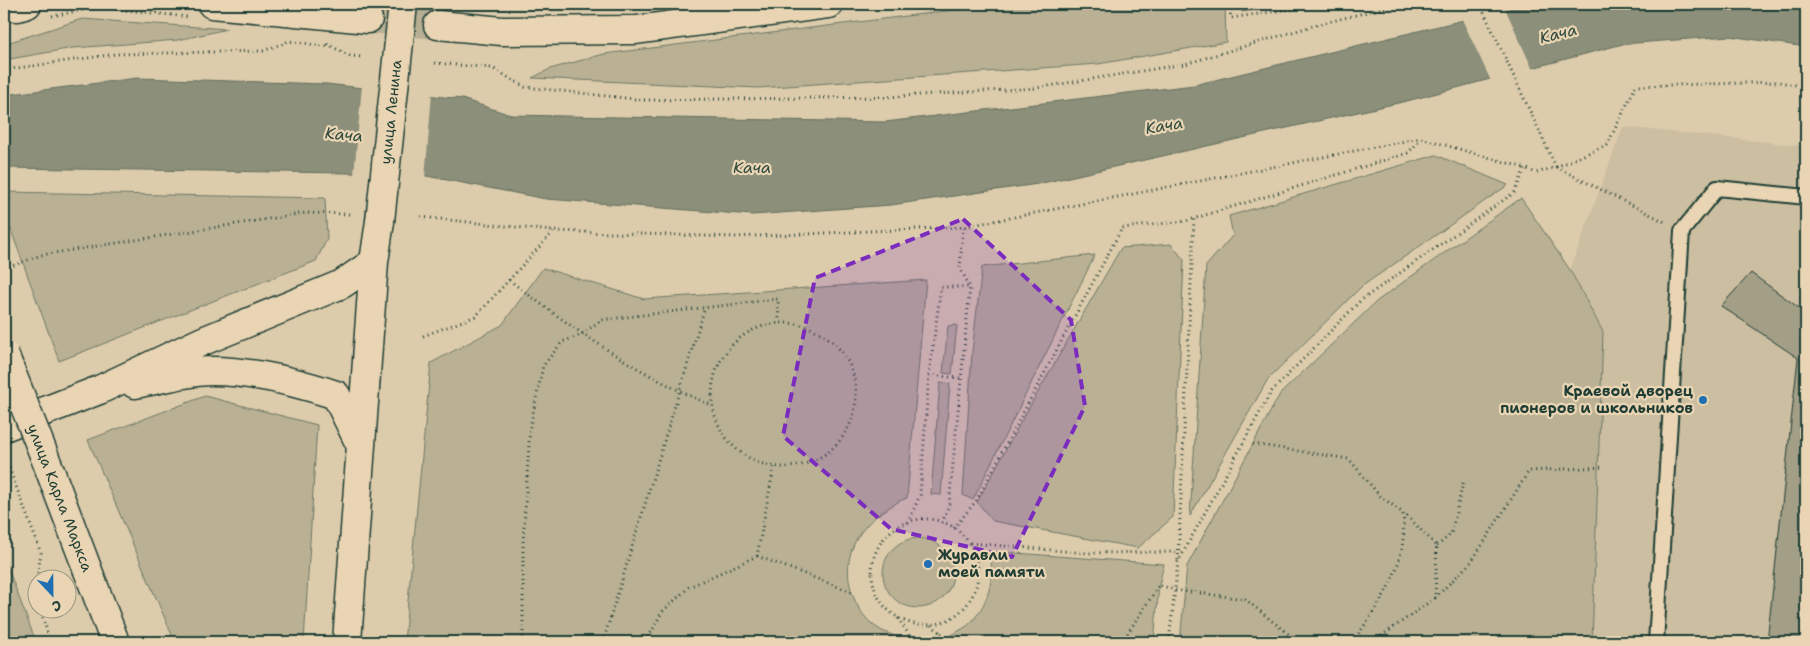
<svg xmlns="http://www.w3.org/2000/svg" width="1810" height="646" font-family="'Shantell Sans',sans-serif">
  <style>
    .built { fill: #ccbea1 }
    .green { fill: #bab195; stroke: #6c7764 }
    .water { fill: #8c8f79; stroke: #606e5d }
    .pier { fill: #ddccac }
    .building { fill: #a39f87; stroke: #1f3d34 }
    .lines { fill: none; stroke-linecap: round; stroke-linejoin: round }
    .street-tunnel { stroke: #b7af94; stroke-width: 28; stroke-dasharray: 28 14; stroke-linecap: butt }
    .lane-casing { stroke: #1f3d34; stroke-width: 18 }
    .street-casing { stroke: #1f3d34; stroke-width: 31 }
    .primary-casing { stroke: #1f3d34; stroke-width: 31 }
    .path { stroke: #1f3d34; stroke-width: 3; stroke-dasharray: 1 4; stroke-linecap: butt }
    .lane { stroke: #e9d5b3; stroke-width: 14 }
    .street { stroke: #e9d5b3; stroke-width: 28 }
    .primary { stroke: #e9d5b3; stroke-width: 28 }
    .primary-bridge-casing { stroke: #1f3d34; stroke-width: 31; stroke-linecap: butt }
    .primary-bridge { stroke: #e9d5b3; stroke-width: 28 }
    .marked { fill: #7b2cbf; fill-opacity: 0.2; stroke: #7b2cbf; stroke-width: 4; stroke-dasharray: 10 6; stroke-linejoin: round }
    .poi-dot { fill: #1f6fb2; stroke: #e9d5b3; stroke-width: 2 }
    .labels { text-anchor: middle; stroke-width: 4.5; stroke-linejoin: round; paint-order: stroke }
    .street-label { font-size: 15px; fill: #1f3d34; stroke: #e9d5b3 }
    .poi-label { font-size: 15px; font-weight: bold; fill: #1f3d34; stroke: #e9d5b3; text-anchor: end }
    .water-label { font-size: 16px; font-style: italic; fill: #2f493e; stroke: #e9d5b3 }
  </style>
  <rect width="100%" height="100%" fill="#ddccac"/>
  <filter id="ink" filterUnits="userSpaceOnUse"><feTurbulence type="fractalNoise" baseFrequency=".02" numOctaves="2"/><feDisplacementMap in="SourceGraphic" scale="10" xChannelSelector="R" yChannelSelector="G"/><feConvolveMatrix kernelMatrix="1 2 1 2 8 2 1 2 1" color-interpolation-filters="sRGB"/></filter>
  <g filter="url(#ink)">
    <path class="built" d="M1623 127 1806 146V642H1592L1603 332 1570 270Z"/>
    <path class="green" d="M1002 4H1225L1226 42 1098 64 759 88 532 78 550 69 604 54Z
      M1241 4H1290L1242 12Z
      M82 19 227 29 178 40 73 48 4 60V44Z
      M1436 155 1508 185 1361 287 1268 379 1190 516 1206 266 1233 235 1229 216Z
      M4 192 325 198 327 239 316 261 59 361 4 211Z
      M1521 198 1570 270 1603 332 1592 642H1180L1187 566 1280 394 1377 301Z
      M1171 244 1184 260 1173 517 1138 548 993 521 977 502 1023 418 1121 248Z
      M1095 255 973 500 963 495 972 352 982 267Z
      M543 268 644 299 926 280 907 498C900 500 893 505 887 509 870 519 857 533 851 552 841 584 860 627 893 635V642H404L431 363 502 325Z
      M957 325 952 374 943 373 948 326Z
      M940 383 950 384 941 495 931 494Z
      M205 396 317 425 304 642H175L88 440Z
      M883 573a35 35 0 1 1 70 0a35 35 0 1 1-70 0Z
      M988 551 1164 564 1159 585 1154 642H946L947 638C953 634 961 630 967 626 987 609 998 575 988 551Z
      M4 558 36 642H4Z"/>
    <path class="water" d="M1530 4H1806V47L1729 36 1623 44 1407 101 1038 184 891 205 752 215 546 199 416 174 4 168V95L137 78 327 84 462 99 511 115 885 122 1194 85Z"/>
    <path class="pier" d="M1504 6 1533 70 1491 81 1461 17Z
      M362 86 432 93 425 178 354 175Z"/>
    <path class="building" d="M1751 273 1806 313V642H1767L1798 358 1721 306Z"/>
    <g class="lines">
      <path class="street-tunnel" d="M368 19 438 25"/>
      <g class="lane-casing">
        <path id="lane" d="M1656 642 1682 231 1717 188 1806 197"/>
      </g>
      <g class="street-casing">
        <path id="street" d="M212 4 368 19
          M4 6 18 7 27 4
          M438 25 502 31 636 30 829 4"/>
      </g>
      <g class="primary-casing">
        <path id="primary" d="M135 384C158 380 188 371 211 371 253 371 296 382 336 395L360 444
          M4 427 99 390 203 341 342 284 374 262
          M44 455 115 642
          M347 642 374 262 380 221"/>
      </g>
      <path class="path" d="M1229 4 1231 18 1324 4
        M52 16 98 7 189 17
        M327 44 350 56 364 57
        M435 63 492 68 525 87 644 100 886 97 1036 88 1185 64 1316 25 1400 4
        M4 70 116 54 263 51 289 41 330 47
        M1556 167 1607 145 1636 86 1779 82 1806 87
        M1556 167 1665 222
        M421 217 553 231 735 237 963 227 1421 138 1525 168
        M4 269 41 255 306 213 351 214
        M509 280C572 328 637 374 711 405
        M712 395a72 72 0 1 1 144 0a72 72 0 1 1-144 0Z
        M423 336 476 316 553 232
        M929 375 960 378
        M1253 444 1349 459 1379 495 1403 513C1408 568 1382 599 1353 642
        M4 454 41 553 34 596 38 605
        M872 572a53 53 0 1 1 106 0a53 53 0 1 1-106 0Z
        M908 523 920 495 929 375 941 287H970
        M942 523 949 505 970 287 960 268 963 227
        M954 528 976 501 1122 228 1186 221 1408 153 1421 139
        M970 543 1087 553 1179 552
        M1437 546 1451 534 1464 479
        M757 556 852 592
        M1178 560 1194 219
        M1435 598 1472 561 1529 471 1603 467
        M39 608 51 642
        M898 618 909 635 908 642
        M931 625 941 633 940 642
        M941 633 954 642
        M523 642V543L530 427 543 366 562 342 581 335 601 320 778 299 779 322
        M603 642 705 307
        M646 642 662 612 689 587 757 556 774 466
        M1122 642 1159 585 1175 590 1245 599 1298 642
        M1169 642 1178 562 1271 392 1360 301 1515 192 1525 168 1536 173 1556 167 1480 4
        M1373 642 1435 598 1437 546 1404 513"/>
      <use href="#lane" class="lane"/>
      <use href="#street" class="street"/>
      <use href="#primary" class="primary"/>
      <g class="primary-bridge-casing">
        <path id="primary-bridge" d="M380 221 403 4
          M4 354 44 455"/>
      </g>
      <use href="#primary-bridge" class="primary-bridge"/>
    </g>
  </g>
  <path class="marked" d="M963 219 1071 320 1085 406 1012 557 891 529 783 436 815 278Z"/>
  <g class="poi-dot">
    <circle cx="1703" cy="400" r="5"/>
    <circle cx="928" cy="564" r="5"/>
  </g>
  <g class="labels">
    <g class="street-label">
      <text transform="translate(391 112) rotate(-84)" y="5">улица Ленина</text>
      <text transform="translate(60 498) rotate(69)" y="5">улица Карла Маркса</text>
    </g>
    <g class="poi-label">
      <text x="1693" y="396">Краевой дворец<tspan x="1693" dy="17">пионеров и школьников</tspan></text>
      <text x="938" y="560" text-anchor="start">Журавли<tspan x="938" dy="17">моей памяти</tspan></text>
    </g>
    <g class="water-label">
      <text transform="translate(1558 33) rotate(-14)" y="6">Кача</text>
      <text transform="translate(1164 125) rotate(-9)" y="6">Кача</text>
      <text transform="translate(344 134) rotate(5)" y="6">Кача</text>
      <text x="752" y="173">Кача</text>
    </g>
  </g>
  <rect width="1810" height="646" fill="none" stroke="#e9d5b3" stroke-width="20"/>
  <rect x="10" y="10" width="1790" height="626" fill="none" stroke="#1f3d34" stroke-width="2" filter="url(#ink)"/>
  <g transform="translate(52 594) rotate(158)"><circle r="24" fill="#e9d5b3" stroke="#989880"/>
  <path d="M0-4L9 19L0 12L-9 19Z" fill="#1f6fb2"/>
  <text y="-8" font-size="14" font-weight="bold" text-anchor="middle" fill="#1f3d34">С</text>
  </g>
</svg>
